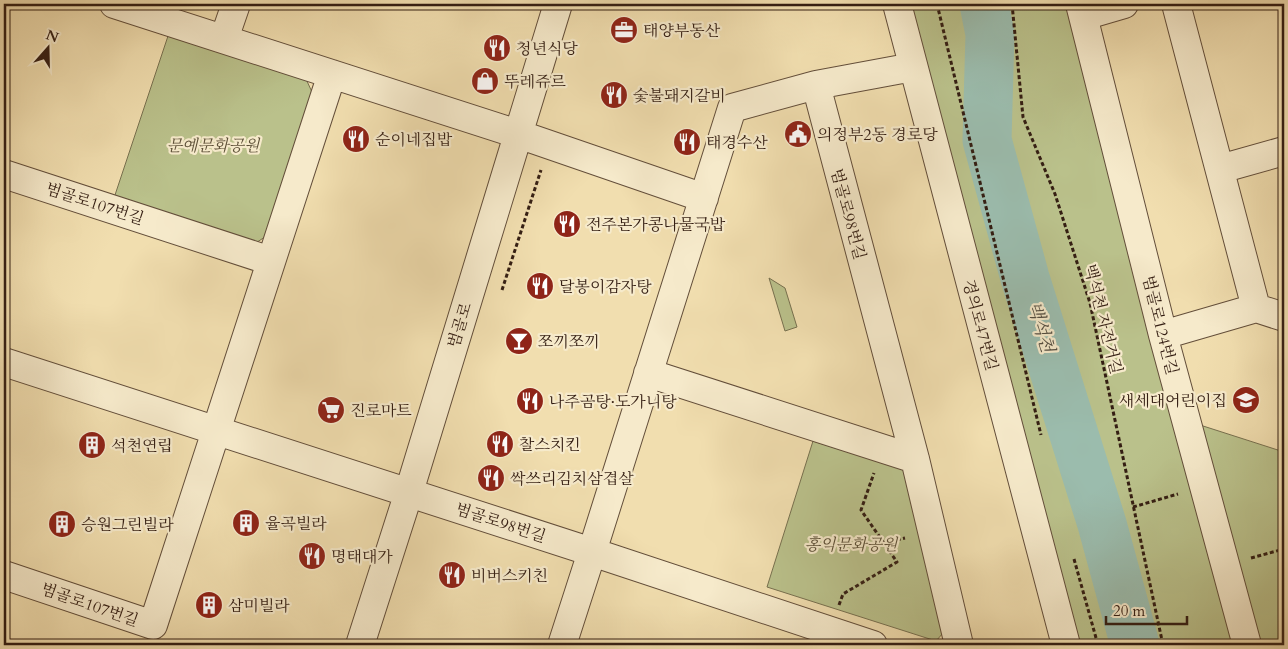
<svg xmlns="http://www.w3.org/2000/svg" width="1288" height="649" font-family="Cardo,'Noto Serif KR',serif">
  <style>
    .green { fill: #bac18b; stroke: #77704f }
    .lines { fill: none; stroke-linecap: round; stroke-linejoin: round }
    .river { stroke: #9bbcad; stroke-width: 49 }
    .minor-casing { stroke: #634e3a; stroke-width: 30 }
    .path { stroke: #341e13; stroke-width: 3; stroke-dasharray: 4 2.5; stroke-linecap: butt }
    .minor { stroke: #f6eacb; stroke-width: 28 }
    .labels { text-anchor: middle; stroke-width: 4.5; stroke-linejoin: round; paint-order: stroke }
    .poi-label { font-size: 16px; fill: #341e13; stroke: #f6eacb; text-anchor: start }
    .park-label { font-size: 16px; font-style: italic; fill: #5c4f37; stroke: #f6eacb }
    .street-label { font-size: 16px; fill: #341e13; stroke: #f6eacb }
    .water-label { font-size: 18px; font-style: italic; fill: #534d41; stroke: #f6eacb }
  </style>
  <rect width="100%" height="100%" fill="#f1deaf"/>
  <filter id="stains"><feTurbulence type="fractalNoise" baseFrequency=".004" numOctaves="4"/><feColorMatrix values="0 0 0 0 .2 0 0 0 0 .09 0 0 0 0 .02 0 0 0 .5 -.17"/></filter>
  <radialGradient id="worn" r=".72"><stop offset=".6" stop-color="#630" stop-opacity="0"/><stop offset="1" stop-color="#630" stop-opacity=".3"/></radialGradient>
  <path class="green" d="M909 4H1072L1239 645H1080Z
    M169 33 306 79 312 92 265 237 254 244 114 198Z
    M769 278 785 288 797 327 785 331Z
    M1200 425 1284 452V645H1259Z
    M813 441 903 469 943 633 936 641 767 587Z"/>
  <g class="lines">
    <path class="river" d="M984 4 990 34 987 140 1025 278 1102 524 1135 645"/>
    <g class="minor-casing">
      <path id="minor" d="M114 4 518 134 704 198
        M897 4 1066 645
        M1080 4 1163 335 1247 645
        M1176 4 1256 308
        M1083 16 1124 4
        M224 39 236 4
        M816 85 913 67
        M1220 169 1284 151
        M4 174 271 261
        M1163 335 1256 308 1284 317
        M4 362 592 552 562 645
        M648 373 915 459
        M4 575 153 625 332 74
        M360 645 409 492 558 4
        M873 645 592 552 732 108 816 85 915 459 959 645"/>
    </g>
    <path class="path" d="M937 4 1041 435
      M1012 4 1023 117 1055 194 1090 303 1163 645
      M502 290 541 170
      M1133 507 1178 494
      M884 543 905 538
      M1251 558 1284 549
      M1074 559 1098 645
      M839 605 843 594 897 562 861 510 874 473"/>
    <use href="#minor" class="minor"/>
  </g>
  <defs>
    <g id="office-disc" transform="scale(1.4375)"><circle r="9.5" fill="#8f2418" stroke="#f6eacb"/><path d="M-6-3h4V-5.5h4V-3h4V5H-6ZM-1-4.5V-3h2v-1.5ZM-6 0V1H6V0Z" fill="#fff"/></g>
    <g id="restaurant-disc" transform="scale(1.4375)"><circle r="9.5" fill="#8f2418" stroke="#f6eacb"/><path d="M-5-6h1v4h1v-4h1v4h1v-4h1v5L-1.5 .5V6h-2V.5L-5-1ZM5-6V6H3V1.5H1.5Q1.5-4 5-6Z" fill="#fff"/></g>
    <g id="shop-disc" transform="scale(1.4375)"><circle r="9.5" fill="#8f2418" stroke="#f6eacb"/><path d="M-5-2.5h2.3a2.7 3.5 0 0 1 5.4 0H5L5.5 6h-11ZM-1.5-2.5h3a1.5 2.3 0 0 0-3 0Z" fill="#fff"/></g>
    <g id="civic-disc" transform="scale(1.4375)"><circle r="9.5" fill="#8f2418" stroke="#f6eacb"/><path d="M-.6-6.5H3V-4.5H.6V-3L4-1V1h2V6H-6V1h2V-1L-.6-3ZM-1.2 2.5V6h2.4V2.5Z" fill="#fff"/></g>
    <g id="bar-disc" transform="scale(1.4375)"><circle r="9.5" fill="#8f2418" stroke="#f6eacb"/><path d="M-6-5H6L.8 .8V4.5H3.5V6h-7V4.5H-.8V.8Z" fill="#fff"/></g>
    <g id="school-disc" transform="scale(1.4375)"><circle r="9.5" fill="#8f2418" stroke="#f6eacb"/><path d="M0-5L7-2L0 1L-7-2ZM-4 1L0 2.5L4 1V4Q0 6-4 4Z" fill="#fff"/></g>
    <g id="supermarket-disc" transform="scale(1.4375)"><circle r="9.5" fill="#8f2418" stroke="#f6eacb"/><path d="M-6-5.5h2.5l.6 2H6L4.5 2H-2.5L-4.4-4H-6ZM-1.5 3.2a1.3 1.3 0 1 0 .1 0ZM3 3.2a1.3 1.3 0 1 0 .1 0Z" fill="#fff"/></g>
    <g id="building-disc" transform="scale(1.4375)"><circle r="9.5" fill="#8f2418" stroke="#f6eacb"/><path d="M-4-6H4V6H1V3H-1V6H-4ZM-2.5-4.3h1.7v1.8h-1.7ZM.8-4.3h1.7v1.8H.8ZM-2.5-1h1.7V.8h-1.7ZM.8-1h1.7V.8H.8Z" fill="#fff"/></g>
  </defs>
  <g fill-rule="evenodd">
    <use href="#office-disc" x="624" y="30"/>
    <use href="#restaurant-disc" x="497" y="48"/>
    <use href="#shop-disc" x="485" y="81"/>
    <use href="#restaurant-disc" x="614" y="95"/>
    <use href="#civic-disc" x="798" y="134"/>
    <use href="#restaurant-disc" x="356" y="139"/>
    <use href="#restaurant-disc" x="687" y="142"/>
    <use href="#restaurant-disc" x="567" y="224"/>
    <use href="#restaurant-disc" x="540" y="286"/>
    <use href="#bar-disc" x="519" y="341"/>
    <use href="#school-disc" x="1246" y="400"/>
    <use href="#restaurant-disc" x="530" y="401"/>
    <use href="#supermarket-disc" x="331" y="410"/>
    <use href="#restaurant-disc" x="500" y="444"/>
    <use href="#building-disc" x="92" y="445"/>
    <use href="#restaurant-disc" x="491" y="478"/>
    <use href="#building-disc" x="246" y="523"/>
    <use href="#building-disc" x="62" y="524"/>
    <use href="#restaurant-disc" x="312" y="556"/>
    <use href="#restaurant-disc" x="452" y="575"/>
    <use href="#building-disc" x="209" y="605"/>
  </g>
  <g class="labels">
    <g class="poi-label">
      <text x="643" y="36">태양부동산</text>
      <text x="516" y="54">청년식당</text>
      <text x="504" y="87">뚜레쥬르</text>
      <text x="633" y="101">숯불돼지갈비</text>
      <text x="817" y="140">의정부2동 경로당</text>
      <text x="375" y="145">순이네집밥</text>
      <text x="706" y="148">태경수산</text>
      <text x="586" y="230">전주본가콩나물국밥</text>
      <text x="559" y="292">달봉이감자탕</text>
      <text x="538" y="347">쪼끼쪼끼</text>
      <text x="1227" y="406" text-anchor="end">새세대어린이집</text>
      <text x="549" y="407">나주곰탕·도가니탕</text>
      <text x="350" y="416">진로마트</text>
      <text x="519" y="450">찰스치킨</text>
      <text x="111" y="451">석천연립</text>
      <text x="510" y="484">싹쓰리김치삼겹살</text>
      <text x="265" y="529">율곡빌라</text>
      <text x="81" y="530">승원그린빌라</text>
      <text x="331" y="562">명태대가</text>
      <text x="471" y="581">비버스키친</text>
      <text x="228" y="611">삼미빌라</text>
    </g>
    <g class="park-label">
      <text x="213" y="151">문예문화공원</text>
      <text x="851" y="550">홍익문화공원</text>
    </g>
    <g class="street-label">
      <text transform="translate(95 203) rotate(18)" y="6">범골로107번길</text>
      <text transform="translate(849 214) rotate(75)" y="6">범골로98번길</text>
      <text transform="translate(1104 319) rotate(76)" y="6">백석천 자전거길</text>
      <text transform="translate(459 325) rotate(-73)" y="6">범골로</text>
      <text transform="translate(981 325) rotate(75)" y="6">경의로47번길</text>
      <text transform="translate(1161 325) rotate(76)" y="6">범골로124번길</text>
      <text transform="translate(501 522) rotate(18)" y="6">범골로98번길</text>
      <text transform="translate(90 604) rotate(19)" y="6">범골로107번길</text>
    </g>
    <g class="water-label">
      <text transform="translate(1041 327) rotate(73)" y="6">백석천</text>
    </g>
  </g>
  <rect width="1288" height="649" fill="none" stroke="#f1deaf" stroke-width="20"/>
  <rect x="5" y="5" width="1278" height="639" fill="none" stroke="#341e13" stroke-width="2.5"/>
  <rect x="10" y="10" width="1268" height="629" fill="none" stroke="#341e13"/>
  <g transform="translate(48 48) rotate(20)" stroke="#f6eacb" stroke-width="4" paint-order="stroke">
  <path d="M0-4L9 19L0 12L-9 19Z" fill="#341e13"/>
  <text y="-8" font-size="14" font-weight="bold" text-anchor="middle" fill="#341e13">N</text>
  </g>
  <path d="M1106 616v8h81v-8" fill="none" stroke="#341e13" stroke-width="2.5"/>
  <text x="1113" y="616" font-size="15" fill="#341e13" stroke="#f6eacb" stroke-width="4" paint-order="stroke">20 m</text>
  <rect width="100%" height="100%" filter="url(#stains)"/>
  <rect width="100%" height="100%" fill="url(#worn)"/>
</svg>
